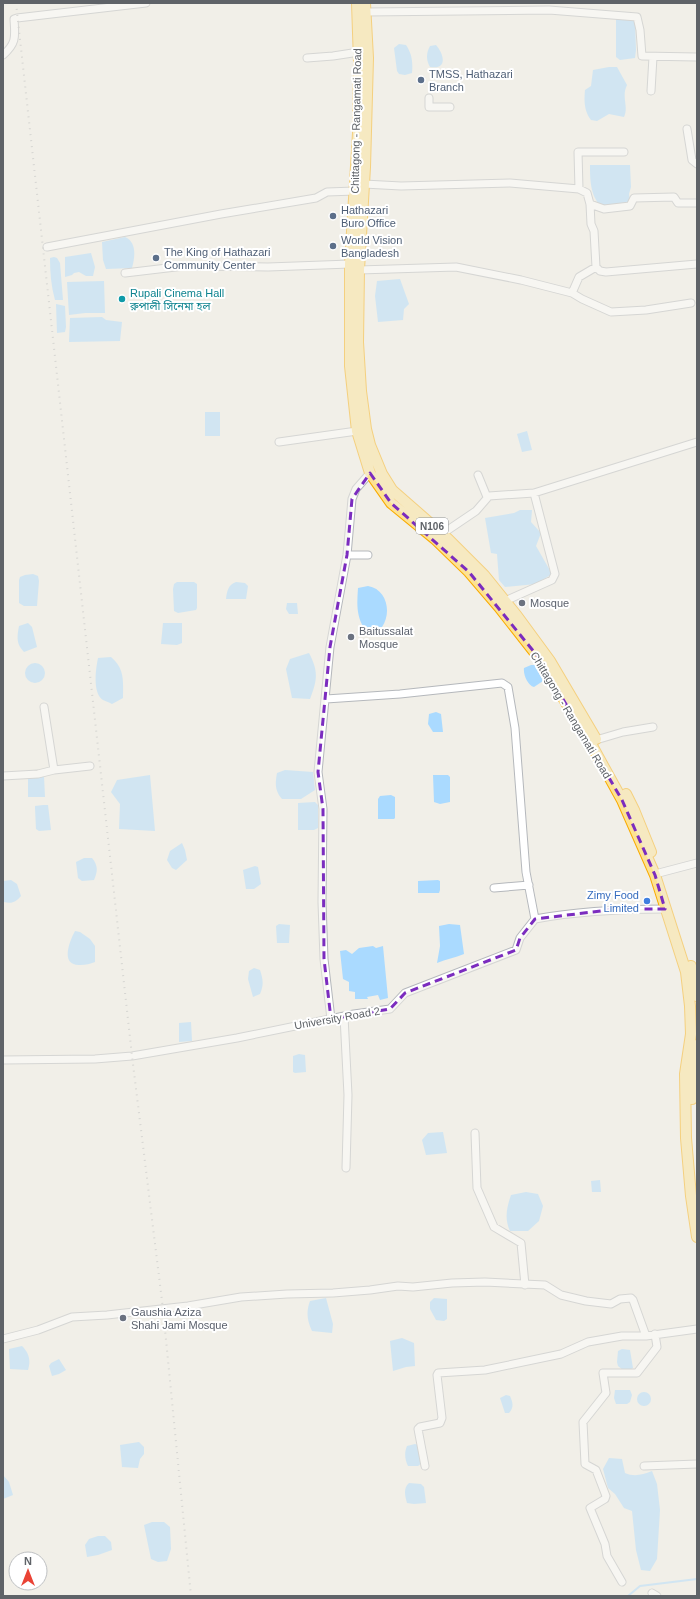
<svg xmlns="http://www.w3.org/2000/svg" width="700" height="1599" font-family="Arial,'Noto Sans Bengali',sans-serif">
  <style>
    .water { fill: #aadaff }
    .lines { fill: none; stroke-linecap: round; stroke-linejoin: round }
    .stream { stroke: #aadaff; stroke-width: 2 }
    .minor-casing { stroke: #b5b8bc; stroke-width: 9 }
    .highway-casing { stroke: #f9ab00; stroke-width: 12 }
    .minor { stroke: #fff; stroke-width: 7 }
    .highway { stroke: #fde293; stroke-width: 10 }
    .rail { stroke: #b6b7b8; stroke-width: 2; stroke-dasharray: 1 5; stroke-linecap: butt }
    .marked { fill: none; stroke: #7b2cbf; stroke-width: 3; stroke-dasharray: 8 5; stroke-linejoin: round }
    .service-dot { fill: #5c6f8a; stroke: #fff; stroke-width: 1.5 }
    .culture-dot { fill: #0f9aa8; stroke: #fff; stroke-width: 1.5 }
    .worship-dot { fill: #6b7280; stroke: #fff; stroke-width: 1.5 }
    .shop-dot { fill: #3f7fe0; stroke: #fff; stroke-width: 1.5 }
    .labels { text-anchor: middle; stroke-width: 4; stroke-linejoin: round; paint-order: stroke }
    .shield { fill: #fff; stroke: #8f9295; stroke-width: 1 }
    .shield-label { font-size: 10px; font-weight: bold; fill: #5f6368 }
    .service-label { font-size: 11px; fill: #4e5e75; stroke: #fff; text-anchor: start }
    .street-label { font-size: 11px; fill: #5f6368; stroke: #fff }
    .culture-label { font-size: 11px; fill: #0d838f; stroke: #fff; text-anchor: start }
    .worship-label { font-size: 11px; fill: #5b616d; stroke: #fff; text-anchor: start }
    .shop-label { font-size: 11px; fill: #366cbe; stroke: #fff; text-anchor: end }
  </style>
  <rect width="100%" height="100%" fill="#f1efe8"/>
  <path class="water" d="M616 19 635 20 636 50 635 58 620 60 616 57Z
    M399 44 406 45C412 54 413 62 412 73L405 75 399 74 397 71 394 48Z
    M436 45C444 54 448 70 430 67 426 60 426 53 430 46Z
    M609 67H617L627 85C621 97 629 106 624 117L609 114 597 121 591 120C584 111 584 101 585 90L591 86 593 70Z
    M590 165H630L631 187 629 194 630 202 625 205 601 206C590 196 590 178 590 165Z
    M125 237C137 242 135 257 132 268L106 269 103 260 102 242Z
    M91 253 95 267 93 276H86L79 272 74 273 72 275 65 277V257Z
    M54 257 57 258 60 263 63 300H55C51 286 50 272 50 258Z
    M400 279 409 304 404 309 403 320 378 322 375 296 377 281Z
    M104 281 105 313H85L69 315 67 282Z
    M56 304 65 306 66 327 65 332 57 333Z
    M102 317 106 320 122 322 120 341 69 342 70 318Z
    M205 412H220V436H205Z
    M527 431 532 450 522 452 517 434Z
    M520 510H532L531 522 541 533 536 546 552 574 536 584 505 587 499 580 497 554 491 553 485 518 514 513Z
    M25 575 33 574 38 576 39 581 37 606H24L19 603V580L20 577Z
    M177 582H194L197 584V608L196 610 178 613 174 611 173 589 174 584Z
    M236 582 245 583 248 586 246 599H226C227 591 228 585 236 582Z
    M368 586C387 589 392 613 382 627L364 628C356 615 357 603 358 588Z
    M287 603H297L298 614H289L286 609Z
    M28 623 32 627 37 647 24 652C16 644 17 637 19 626Z
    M163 623H182V643L177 645 161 644Z
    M309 653C319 672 317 680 310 699L292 698 286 669 290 659Z
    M111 657C125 669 123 681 123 698L112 704C109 702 105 701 103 700 92 693 96 668 98 658Z
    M25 673a10 10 0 1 1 20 0a10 10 0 1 1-20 0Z
    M531 665H535L543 681 534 687C528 685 523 675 524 668Z
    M436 712 441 714 443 732H433L428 724 429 714Z
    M285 770 313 772 315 790 301 799H282C275 791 275 784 277 773Z
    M150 775 155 831 119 829 120 804 111 792 117 780Z
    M433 775H448L450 777V802L440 804 434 802Z
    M44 776 45 797H28V777Z
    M391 795 395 797V818L394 819H378V799L380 796Z
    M315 802 318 805V828L314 830H298V803Z
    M43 805H48L51 830 39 831 36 829 35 808V806Z
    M182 843 185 850 187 860 176 870 172 868 167 860 170 851Z
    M84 858H92C98 865 98 871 94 880L82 881 78 878 76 862Z
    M255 866 258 867 261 884 254 889H246L243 870Z
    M11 880 17 884 21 896C16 902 12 904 4 902L3 901V881Z
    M438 880 440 881V890L439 893H418V881Z
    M279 924 290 925 289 943H277L276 926Z
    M449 924 460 925 464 954C455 958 446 959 437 963L440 946 439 926Z
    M75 931 80 932 90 939 95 946V962C90 964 86 965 80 965 60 966 69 942 75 931Z
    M373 946 376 948 383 946 388 998 380 1000 378 995 367 997 368 999H355V992L349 991V982L343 979 340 951 346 950 352 954 359 948Z
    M254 968 260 970C263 979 264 985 260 994L253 997 248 979 249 971Z
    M191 1022 192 1041 179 1042V1023Z
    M299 1054 305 1055 306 1072 295 1073 293 1072V1056Z
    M443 1132 447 1153 426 1155 422 1140 428 1133Z
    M600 1180 601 1192H592L591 1181Z
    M526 1192 538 1194 543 1206 539 1221 528 1231H510C504 1218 507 1207 511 1195Z
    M326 1298 333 1324 332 1333 312 1331C307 1320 306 1312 310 1301Z
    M434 1298 447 1299V1319L444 1321 436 1320 430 1309V1302Z
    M402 1338 414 1343 415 1366 406 1367 393 1371 390 1341Z
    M22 1346C29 1353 31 1360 28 1370L10 1369 9 1349Z
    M622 1349 630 1350 633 1368 631 1369 623 1370 618 1366 617 1362 618 1351Z
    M59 1359 66 1370 59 1374 52 1376 49 1366 51 1363Z
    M615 1390H630L632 1395 630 1402 627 1404H616L614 1398Z
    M637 1399a7 7 0 1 1 14 0a7 7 0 1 1-14 0Z
    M506 1395 510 1396C513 1403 514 1407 509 1413H505L500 1398Z
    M139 1442 144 1447V1454L140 1459 138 1468 122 1467 120 1445Z
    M415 1444 418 1445 422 1463 418 1466H408C405 1460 404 1453 407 1446Z
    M609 1458 622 1459 625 1473C634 1477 642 1475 652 1471L657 1484 660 1510 657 1559 650 1571 641 1570 636 1550 632 1511 624 1508 615 1494 608 1488 603 1469Z
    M3 1475 9 1482 13 1495 3 1499Z
    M409 1483 421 1484 424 1487 426 1503 414 1504 407 1503C405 1496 403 1488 409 1483Z
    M152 1522H164L170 1527 171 1549 167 1561 158 1562 151 1559 144 1525Z
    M98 1536H105L111 1542 112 1550 98 1555 87 1557 85 1545 89 1539Z"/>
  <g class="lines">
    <path class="stream" d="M628 1596 640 1586 697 1579"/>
    <g class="minor-casing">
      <path id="minor" d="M366 12 549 10 637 17 640 30 642 56 696 57
        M3 55C17 43 15 36 14 19L17 18 146 3
        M307 58 333 56 359 52
        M651 91 653 57
        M429 98V107H450
        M687 129 692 160 697 164
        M364 184 401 186 510 183 579 189 587 193 590 204 591 224 594 231 596 267
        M579 189 578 152H624
        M590 204 604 209 630 206 634 198 674 197 678 203H697
        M47 247 221 214 316 198 327 192 355 191
        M359 270 456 267 521 280 572 293 579 277 596 267 600 271 606 272 697 264
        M125 273 184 266 268 267 350 264
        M572 293 582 299 611 312 646 310 691 303
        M279 442 357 431
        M478 475 487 497
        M442 534 476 511 489 496 534 493 697 442
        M347 555H368
        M505 601 552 580 555 574 534 493
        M326 699 400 694 502 683 508 687 515 728 526 872 535 919
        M596 740 623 732 653 727
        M54 770 90 766
        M3 776 38 774 54 770 44 707
        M659 873 697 863
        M494 888 529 885
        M344 1016 348 1095 346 1168
        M331 1019 324 959 322 902 323 809 318 772 330 647 347 555 352 499 356 489 370 473
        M3 1060 95 1059 132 1056 237 1038 354 1014 390 1009 405 993 516 950 520 938 535 919C578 911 621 909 665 909
        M475 1133 477 1188 494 1227 521 1243 525 1285
        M3 1339 38 1330 72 1317 107 1315 188 1306 241 1297 287 1294 333 1293 370 1290 398 1286 413 1287 452 1283 485 1282 545 1285 561 1295 586 1301 611 1304 620 1299 631 1298 633 1300 646 1336 697 1329
        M425 1466 418 1429 420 1427 440 1423 442 1418 437 1375 438 1373 485 1370 561 1354 588 1342 622 1336H646
        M644 1466 697 1464
        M622 1582 607 1556 605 1544 590 1508 605 1499 606 1496 596 1470 585 1464 583 1422 606 1393 603 1373H637L657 1347 655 1334
        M652 1593 657 1596"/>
    </g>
    <g class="highway-casing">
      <path id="highway" d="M357 3 359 62 358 133 350 264V366L357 431 370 473 391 503 435 539 469 572 499 607 539 658 590 742 622 800 655 875 686 972 690 1006 691 1034 685 1074 686 1138 691 1196 697 1237
        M365 3 368 58 365 167 359 270 358 342 361 391 366 429 370 445 382 474 392 490 448 539 484 575 517 616 550 661 596 739
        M626 794 634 810 651 852
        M691 966 697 996
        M692 1099 693 1069 697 1045"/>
    </g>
    <use href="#minor" class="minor"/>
    <use href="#highway" class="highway"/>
    <path class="rail" d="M16 3 132 1056 163 1309 191 1596"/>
  </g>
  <path d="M0 0H700V1599H0ZM370 473 391 503 469 572 539 658 622 800 655 875 665 909H617L535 919 520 938 516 950 405 993 390 1009 331 1019 324 959 323 809 318 772 330 647 347 555 352 499Z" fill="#f1efe8" fill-opacity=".55" fill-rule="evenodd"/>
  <path class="marked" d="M370 473 391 503 469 572 539 658 622 800 655 875 665 909H617L535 919 520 938 516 950 405 993 390 1009 331 1019 324 959 323 809 318 772 330 647 347 555 352 499Z"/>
  <g class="service-dot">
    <circle cx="421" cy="80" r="4"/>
    <circle cx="333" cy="216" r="4"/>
    <circle cx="333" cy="246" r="4"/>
    <circle cx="156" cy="258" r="4"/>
  </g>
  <circle class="culture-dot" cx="122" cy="299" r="4"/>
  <g class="worship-dot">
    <circle cx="522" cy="603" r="4"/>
    <circle cx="351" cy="637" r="4"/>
    <circle cx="123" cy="1318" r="4"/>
  </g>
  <circle class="shop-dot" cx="647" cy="901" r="4"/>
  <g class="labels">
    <rect class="shield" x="416" y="518" width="32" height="16" rx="3"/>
    <g class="shield-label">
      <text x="432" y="530">N106</text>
    </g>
    <g class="service-label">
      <text x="429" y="78">TMSS, Hathazari<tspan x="429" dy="13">Branch</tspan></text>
      <text x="341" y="214">Hathazari<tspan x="341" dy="13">Buro Office</tspan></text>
      <text x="341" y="244">World Vision<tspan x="341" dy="13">Bangladesh</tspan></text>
      <text x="164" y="256">The King of Hathazari<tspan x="164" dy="13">Community Center</tspan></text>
    </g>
    <g class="street-label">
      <text transform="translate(356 121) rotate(-89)" y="4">Chittagong - Rangamati Road</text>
      <text transform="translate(571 715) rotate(59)" y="4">Chittagong - Rangamati Road</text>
      <text transform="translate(337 1018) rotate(-10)" y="4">University Road 2</text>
    </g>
    <g class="culture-label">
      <text x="130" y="297">Rupali Cinema Hall<tspan x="130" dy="13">রুপালী সিনেমা হল</tspan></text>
    </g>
    <g class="worship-label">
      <text x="530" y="607">Mosque</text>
      <text x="359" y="635">Baitussalat<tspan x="359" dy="13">Mosque</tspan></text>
      <text x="131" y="1316">Gaushia Aziza<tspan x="131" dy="13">Shahi Jami Mosque</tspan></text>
    </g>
    <g class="shop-label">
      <text x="639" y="899">Zimy Food<tspan x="639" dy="13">Limited</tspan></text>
    </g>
  </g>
  <rect width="700" height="1599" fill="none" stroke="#5f6368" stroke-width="8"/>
  <g transform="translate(28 1571)"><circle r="19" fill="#ffffff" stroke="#bfc1c3"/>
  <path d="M0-3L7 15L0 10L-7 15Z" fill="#ea4335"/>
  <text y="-6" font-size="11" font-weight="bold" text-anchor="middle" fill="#5f6368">N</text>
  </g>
</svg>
